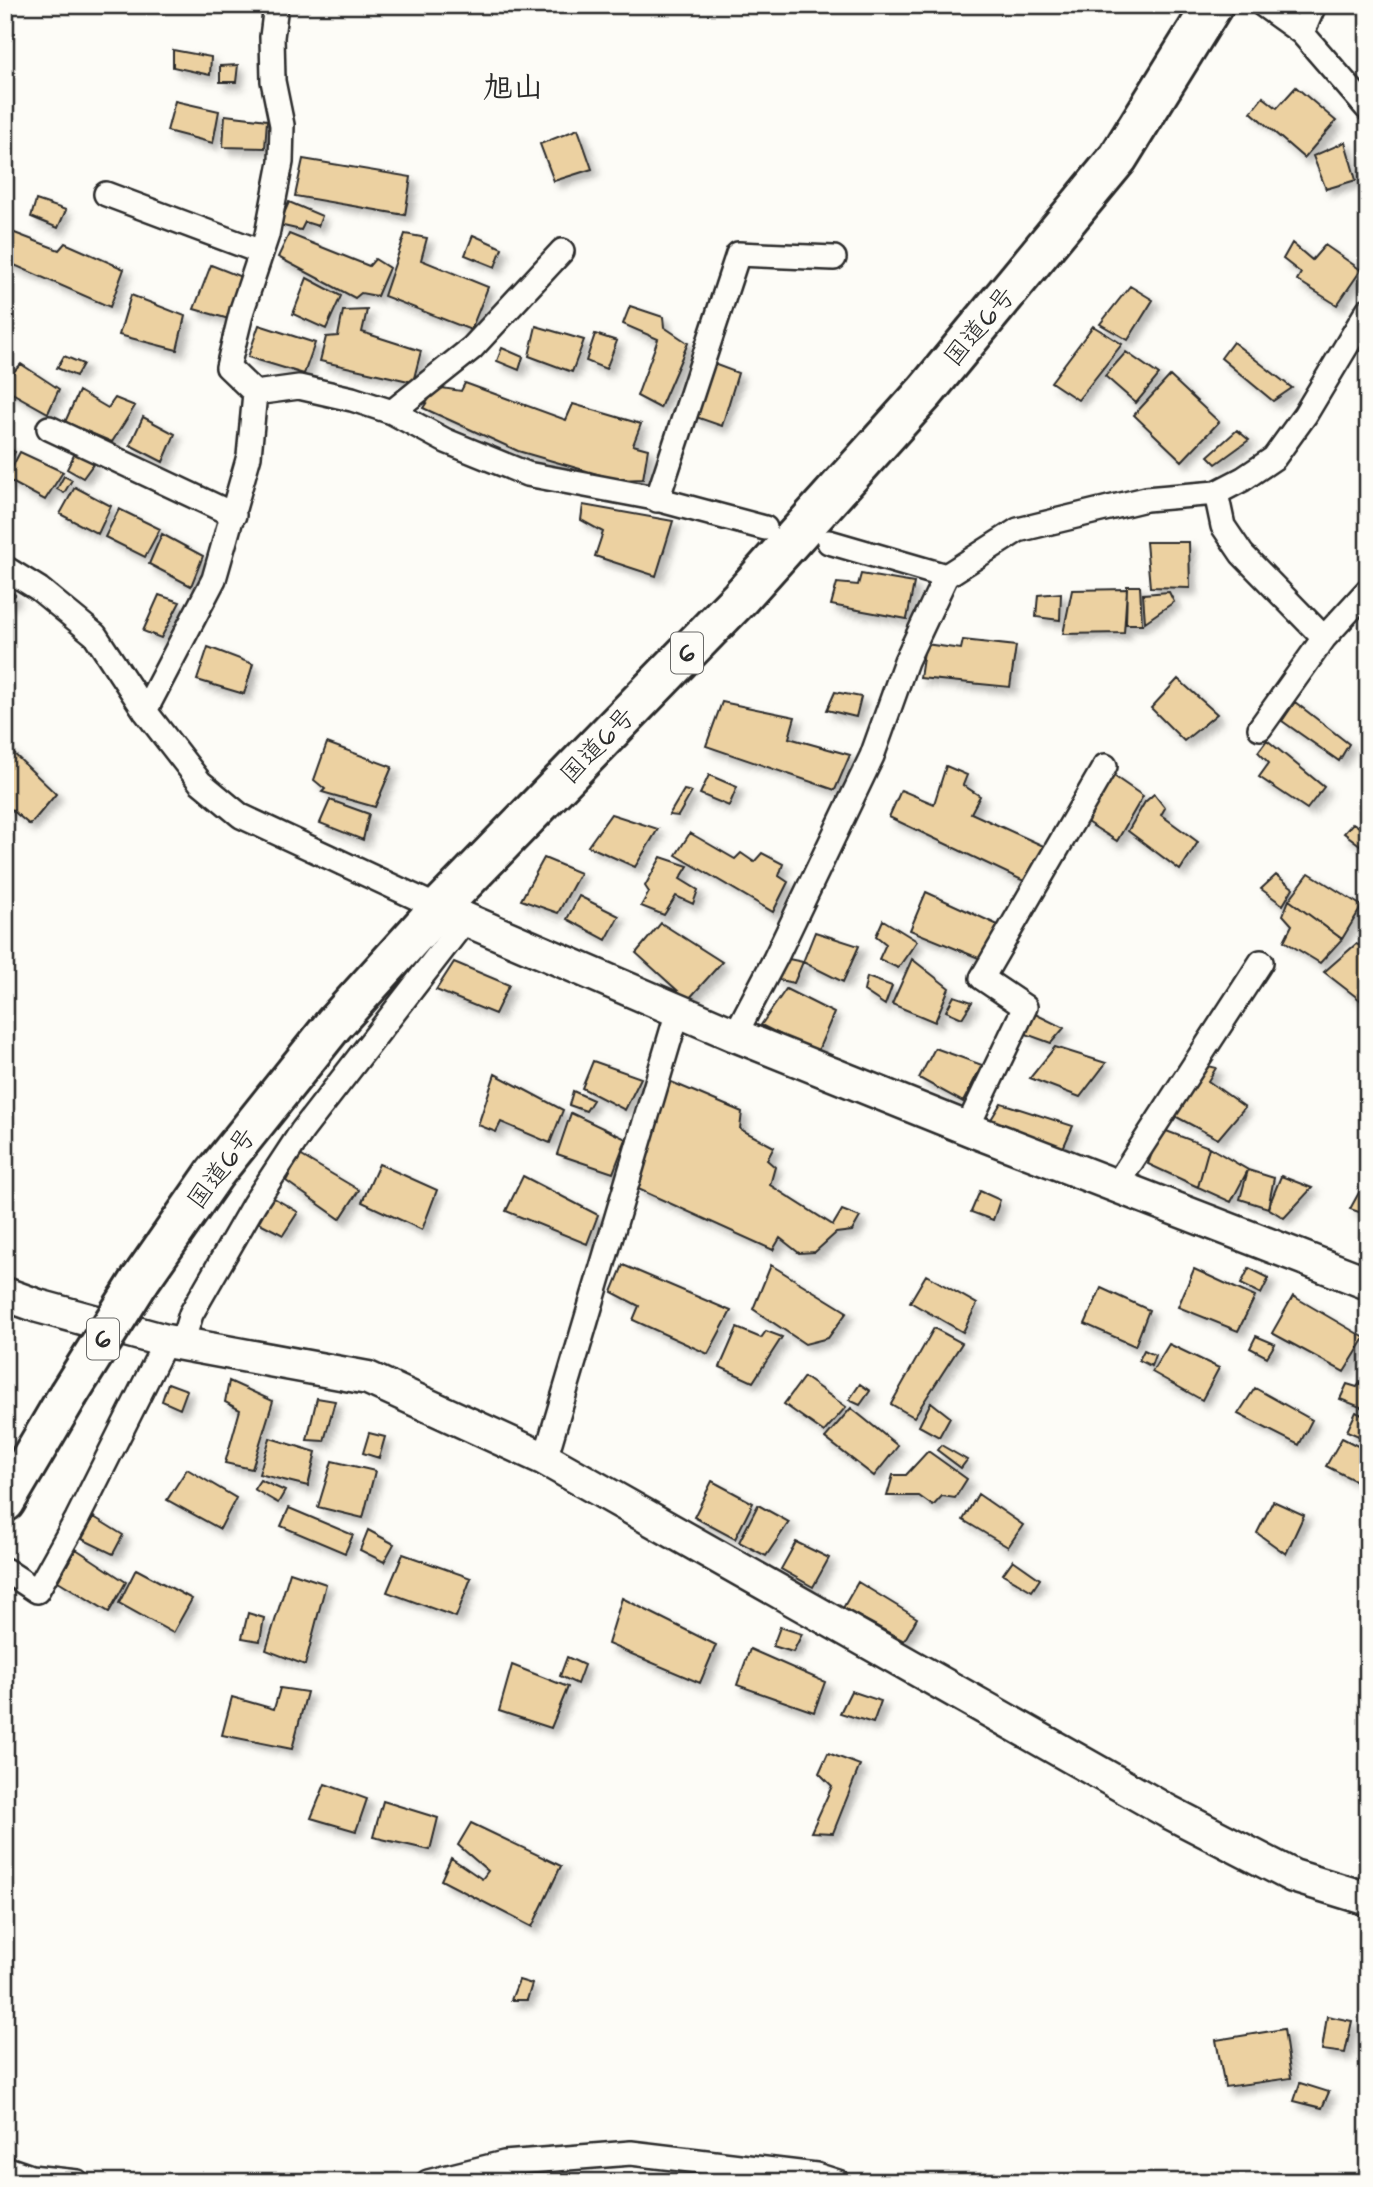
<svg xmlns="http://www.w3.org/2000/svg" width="1373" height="2187" font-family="'Architects Daughter','Klee One',sans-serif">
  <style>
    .building { fill: #ecd1a1; stroke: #2b2b2b; stroke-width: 2; filter: url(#shadow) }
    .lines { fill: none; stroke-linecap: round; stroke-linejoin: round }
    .street-casing { stroke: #2b2b2b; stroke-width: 28 }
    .secondary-casing { stroke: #2b2b2b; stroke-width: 37 }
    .highway-casing { stroke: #2b2b2b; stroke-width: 44 }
    .street { stroke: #fdfcf7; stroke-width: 23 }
    .secondary { stroke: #fdfcf7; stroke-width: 32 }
    .highway { stroke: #fdfcf7; stroke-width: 38 }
    .highway-bridge-casing { stroke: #2b2b2b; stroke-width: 44; stroke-linecap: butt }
    .highway-bridge { stroke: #fdfcf7; stroke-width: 38 }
    .labels { text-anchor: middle; stroke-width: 6; stroke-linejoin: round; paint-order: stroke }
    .shield { fill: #fdfcf7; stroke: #6a6a68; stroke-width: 2 }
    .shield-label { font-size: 24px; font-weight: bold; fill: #2b2b2b }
    .street-label { font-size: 26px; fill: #2b2b2b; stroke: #fdfcf7 }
    .quarter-label { font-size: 30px; font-weight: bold; fill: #2b2b2b; stroke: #fdfcf7 }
  </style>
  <defs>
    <filter id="shadow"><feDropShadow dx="6" dy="6" stdDeviation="3.5" flood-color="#0004"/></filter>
  </defs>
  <rect width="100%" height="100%" fill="#fdfcf7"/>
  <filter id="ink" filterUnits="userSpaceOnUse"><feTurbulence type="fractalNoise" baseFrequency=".0143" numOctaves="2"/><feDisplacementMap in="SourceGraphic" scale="14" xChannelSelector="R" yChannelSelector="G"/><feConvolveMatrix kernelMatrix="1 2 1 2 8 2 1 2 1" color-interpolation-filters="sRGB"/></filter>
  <g filter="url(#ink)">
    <path class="building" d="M173 50 211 57 210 75 173 67Z
      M238 65 236 82H220V66Z
      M1296 87 1336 121 1304 158 1251 112 1263 97 1277 108Z
      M175 101 219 111 213 143 167 131Z
      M225 115 267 120 265 148 223 147Z
      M578 129 592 169 554 181 540 144Z
      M1345 142 1356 180 1326 189 1313 156Z
      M303 159 411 177 405 215 295 196Z
      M36 200 66 210 58 228 31 217Z
      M289 202 322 216 318 226 305 222 301 230 279 225Z
      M12 232 59 250 65 243 124 269 110 307 5 261Z
      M289 234 369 266 375 259 389 268 377 296 361 293 355 298 278 257Z
      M405 234 427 238 421 260 488 287 471 330 384 296Z
      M473 235 502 248 495 267 465 255Z
      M1292 243 1312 260 1325 245 1361 270 1337 305 1297 280 1301 273 1283 259Z
      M211 265 244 278 229 319 194 309Z
      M307 278 341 296 326 329 293 314Z
      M1130 286 1153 300 1128 340 1100 324Z
      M131 295 185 316 177 350 119 335Z
      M630 306 663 317 664 327 688 343 660 408 637 396 658 339 623 324Z
      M367 310 362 332 421 351 413 382 320 361 326 337 338 336 343 311Z
      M259 325 315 343 304 374 248 357Z
      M536 326 584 340 572 372 529 356Z
      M1093 326 1122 344 1078 400 1051 382Z
      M595 334 617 341 606 369 586 361Z
      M1233 342 1292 388 1273 401 1221 358Z
      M502 348 523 357 519 370 497 361Z
      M1126 352 1159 375 1136 403 1105 376Z
      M64 356 83 364 76 376 57 368Z
      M711 363 738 373 722 426 693 416Z
      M21 364 59 389 48 413 5 389V381Z
      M1170 376 1219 422 1182 461 1134 415Z
      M465 383 566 420 573 404 641 424 633 445 648 449 643 479 618 480 518 451 423 408 431 396 442 388 461 391Z
      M79 391 108 408 115 398 135 406 112 442 65 422Z
      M143 417 175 434 163 462 130 445Z
      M1237 430 1249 440 1216 464 1208 456Z
      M5 445 15 452 5 467Z
      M20 452 63 472 45 500 6 479Z
      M75 453 94 463 83 478 67 469Z
      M64 476 72 480 64 493 57 489Z
      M75 487 111 506 98 534 60 514Z
      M583 505 673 521 656 576 595 556 603 532 581 520Z
      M119 509 160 529 145 557 105 537Z
      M162 534 203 556 191 586 149 564Z
      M1146 542H1189L1190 588 1150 587Z
      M861 574 914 583 907 619 831 605 837 583 858 585Z
      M5 586 15 595 5 605Z
      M1127 586H1140L1142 624H1126Z
      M1127 589 1124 633 1063 634 1072 590Z
      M1169 592 1174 602 1145 622 1143 594Z
      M1061 593 1060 620 1036 617 1038 595Z
      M159 595 180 602 161 638 143 631Z
      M963 640 1016 646 1010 687 920 678 925 644 961 649Z
      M208 647 253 664 244 694 197 680Z
      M1178 679 1217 714 1184 741 1151 708Z
      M835 692 861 697 856 717 827 710Z
      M722 702 795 717 789 738 850 755 835 790 706 746Z
      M1295 702 1349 744 1339 761 1282 721Z
      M1267 740 1324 787 1307 809 1259 777 1269 763 1258 752Z
      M327 743 392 767 375 807 322 792 325 789 314 780Z
      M7 747 56 794 30 825 5 804Z
      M946 766 967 775 963 785 980 796 971 813 1050 849 1026 882 889 817 901 790 934 804Z
      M1111 774 1143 796 1117 841 1082 819Z
      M709 775 737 787 729 806 700 794Z
      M684 790 692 792 678 816 669 815Z
      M1154 794 1165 808 1161 815 1198 842 1180 870 1128 831 1145 802Z
      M330 800 369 814 363 840 320 823Z
      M611 814 658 829 635 867 588 846Z
      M1353 823 1368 833V851L1344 833Z
      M690 833 735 859 741 853 754 862 762 853 783 864 779 876 788 882 773 912 676 855Z
      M661 857 688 866 680 879 698 890 693 904 676 896 664 915 641 906 649 892 645 886Z
      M544 858 580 873 558 913 521 900Z
      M1309 873 1362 906 1342 939 1289 900Z
      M1276 875 1293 888 1283 905 1261 889Z
      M926 892 998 925 981 959 910 930Z
      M579 896 619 916 606 940 567 919Z
      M1289 900 1342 939 1320 963 1284 941 1292 925 1283 915Z
      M883 920 917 941 898 968 879 959 886 944 876 936Z
      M661 923 722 962 688 1000 636 953Z
      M815 932 859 946 843 982 803 962Z
      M1356 944 1368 949V1006L1324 972Z
      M784 958 803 962 794 983 775 979Z
      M912 959 949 988 935 1022 892 1004Z
      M454 962 509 985 495 1014 436 990Z
      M867 977 892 986 885 1005 864 991Z
      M786 989 834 1013 817 1053 761 1025Z
      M954 996 972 1002 962 1018 946 1011Z
      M1035 1014 1064 1028 1051 1043 1026 1034Z
      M1055 1047 1106 1063 1080 1097 1030 1078Z
      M935 1048 982 1065 963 1102 919 1078Z
      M593 1061 641 1078 625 1110 582 1088Z
      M1195 1063 1216 1068 1208 1081 1245 1107 1218 1139 1171 1114Z
      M495 1074 563 1110 550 1143 501 1122 496 1132 478 1125Z
      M669 1081 742 1112 740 1129 774 1147 767 1160 775 1167 770 1185 833 1225 842 1210 860 1217 852 1231 836 1233 815 1252 799 1253 780 1238 773 1250 636 1188Z
      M573 1091 593 1100 586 1111 569 1105Z
      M1001 1103 1073 1126 1060 1155 990 1121Z
      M571 1113 626 1139 613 1173 557 1154Z
      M1161 1129 1209 1147 1198 1187 1148 1164Z
      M1209 1147 1248 1170 1231 1202 1198 1187Z
      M300 1155 359 1190 340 1219 286 1181Z
      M379 1164 437 1190 422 1230 362 1202Z
      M1248 1170 1274 1178 1268 1208 1240 1199Z
      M523 1176 598 1215 587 1244 506 1211Z
      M1281 1176 1312 1188 1284 1218 1268 1208Z
      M1367 1178H1368V1215L1350 1209Z
      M980 1191 1000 1200 993 1220 971 1212Z
      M269 1195 298 1212 283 1235 256 1221Z
      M623 1265 731 1311 708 1354 633 1320 639 1306 612 1292Z
      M771 1265 847 1312 828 1338 805 1344 753 1309Z
      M1249 1268 1269 1278 1261 1294 1241 1284Z
      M1194 1269 1255 1297 1238 1331 1178 1307Z
      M926 1275 977 1304 963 1332 910 1302Z
      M1101 1288 1149 1310 1135 1346 1085 1324Z
      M1293 1296 1365 1338 1344 1372 1272 1333Z
      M737 1328 761 1338 766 1331 782 1337 753 1382 720 1367Z
      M934 1328 962 1343 914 1417 891 1404Z
      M1256 1336 1275 1344 1267 1357 1250 1348Z
      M1169 1344 1219 1368 1202 1400 1152 1372Z
      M1144 1350 1155 1355 1151 1366 1139 1360Z
      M1368 1372V1410L1340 1399 1347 1384 1357 1387Z
      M804 1377 846 1407 824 1432 784 1404Z
      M229 1381 273 1401 252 1469 225 1463 240 1410 225 1402Z
      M168 1383 187 1390 180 1409 162 1401Z
      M860 1384 870 1391 860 1405 849 1400Z
      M1255 1388 1312 1420 1299 1445 1238 1414Z
      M317 1398 335 1401 324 1441 307 1440Z
      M931 1402 950 1417 939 1437 919 1426Z
      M851 1408 898 1446 874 1476 825 1438Z
      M1356 1412 1368 1418V1440L1347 1431Z
      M369 1433 385 1437 379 1458 363 1453Z
      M270 1438 316 1452 308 1486 259 1474Z
      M1342 1438 1368 1451V1487L1326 1466Z
      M941 1445 967 1460 961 1468 937 1450Z
      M928 1451 967 1479 955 1498 942 1496 933 1506 919 1496H887L893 1475H906Z
      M332 1461 375 1471 363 1518 318 1507Z
      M187 1469 236 1498 220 1529 167 1500Z
      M260 1480 285 1491 278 1503 254 1489Z
      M712 1481 753 1503 735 1539 694 1517Z
      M978 1494 1023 1525 1008 1547 963 1520Z
      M1273 1501 1304 1515 1286 1554 1257 1533Z
      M758 1505 789 1522 766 1556 739 1542Z
      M289 1508 353 1535 345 1553 281 1526Z
      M94 1517 123 1535 113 1554 82 1539Z
      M368 1530 394 1544 384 1562 360 1550Z
      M796 1542 829 1558 813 1587 781 1569Z
      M76 1549 126 1582 109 1612 58 1581Z
      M403 1554 471 1578 456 1617 387 1592Z
      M1013 1560 1040 1579 1032 1591 1003 1574Z
      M136 1569 192 1599 173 1633 119 1603Z
      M290 1572 326 1584 305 1665 266 1650Z
      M858 1582 917 1618 904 1641 843 1608Z
      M622 1598 716 1645 700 1683 608 1644Z
      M248 1613 264 1618 260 1641 242 1638Z
      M780 1627 802 1634 793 1652 773 1646Z
      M750 1649 825 1682 814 1712 737 1685Z
      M567 1657 584 1665 577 1684 560 1676Z
      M512 1665 568 1687 551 1728 499 1711Z
      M280 1688 307 1692 292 1749 222 1735 232 1697 274 1709Z
      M851 1691 881 1701 873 1723 840 1713Z
      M828 1753 860 1765 833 1833 811 1832 832 1786 819 1773Z
      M325 1784 367 1799 356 1831 311 1818Z
      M383 1801 438 1818 430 1850 373 1837Z
      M471 1823 561 1866 532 1927 441 1880 451 1858 482 1879 488 1871 458 1845Z
      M519 1980 532 1984 527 2000H511Z
      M1327 2016 1352 2021 1345 2053 1322 2050Z
      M1284 2029 1291 2078 1225 2087 1216 2040Z
      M1300 2083 1329 2092 1322 2108 1294 2101Z"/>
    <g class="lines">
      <g class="street-casing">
        <path id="street" d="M1263 5 1302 33 1368 109
          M1302 33 1314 5
          M106 194 261 252
          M255 393 299 387 352 399 392 412 446 441 527 474 649 497 765 528
          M392 412 472 348 562 251
          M49 428 234 515
          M1216 493 1223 526 1242 554 1324 638 1368 590
          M657 500 738 254 834 258
          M829 542 946 576
          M5 568 39 589 95 635 145 711 200 782 241 816 439 908
          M145 711 214 579 249 456 255 393 228 367 242 310 267 235 281 162 282 125 273 81 272 37 276 5
          M1260 728 1324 638
          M735 1035 775 959 872 756 906 661 946 576 1018 530 1146 499 1216 493 1243 479 1274 458 1305 415 1368 310
          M967 1128 1025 1007 982 978 1105 766
          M1115 1187 1261 962
          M182 1343 191 1314 254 1204 302 1131 467 918
          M545 1459 678 1011
          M5 1570 37 1591 77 1519 166 1341
          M5 2168 31 2177 77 2182
          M428 2182 504 2163 631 2153 816 2175 838 2182"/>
      </g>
      <g class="secondary-casing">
        <path id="secondary" d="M439 908 735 1035 979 1133 1368 1283
          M5 1294 38 1306 166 1341 368 1378 545 1459 1167 1811 1293 1876 1368 1899"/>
      </g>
      <g class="highway-casing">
        <path id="highway" d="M139 1282 215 1173 334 1024 439 908 740 598 926 391 1118 158 1213 5
          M5 1502 68 1395"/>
      </g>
      <use href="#street" class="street"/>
      <use href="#secondary" class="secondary"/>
      <use href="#highway" class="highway"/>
      <g class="highway-bridge-casing">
        <path id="highway-bridge" d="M68 1395 139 1282"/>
      </g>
      <use href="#highway-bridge" class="highway-bridge"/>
    </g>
  </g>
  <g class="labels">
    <g class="shield">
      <rect x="671" y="632.5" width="32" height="41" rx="5"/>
      <rect x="87" y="1318.5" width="32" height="41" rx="5"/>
    </g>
    <g class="shield-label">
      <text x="687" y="661">6</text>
      <text x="103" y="1347">6</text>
    </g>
    <g class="street-label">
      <text transform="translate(979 326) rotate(-50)" y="9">国道6号</text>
      <text transform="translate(597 745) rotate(-46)" y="9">国道6号</text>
      <text transform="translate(221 1168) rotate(-53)" y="9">国道6号</text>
    </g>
    <g class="quarter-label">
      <text x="513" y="97">旭山</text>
    </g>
  </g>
  <rect width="1373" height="2187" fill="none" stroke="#fdfcf7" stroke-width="28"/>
  <rect x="14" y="14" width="1345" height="2159" fill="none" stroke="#2b2b2b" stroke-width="2.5" filter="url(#ink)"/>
</svg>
